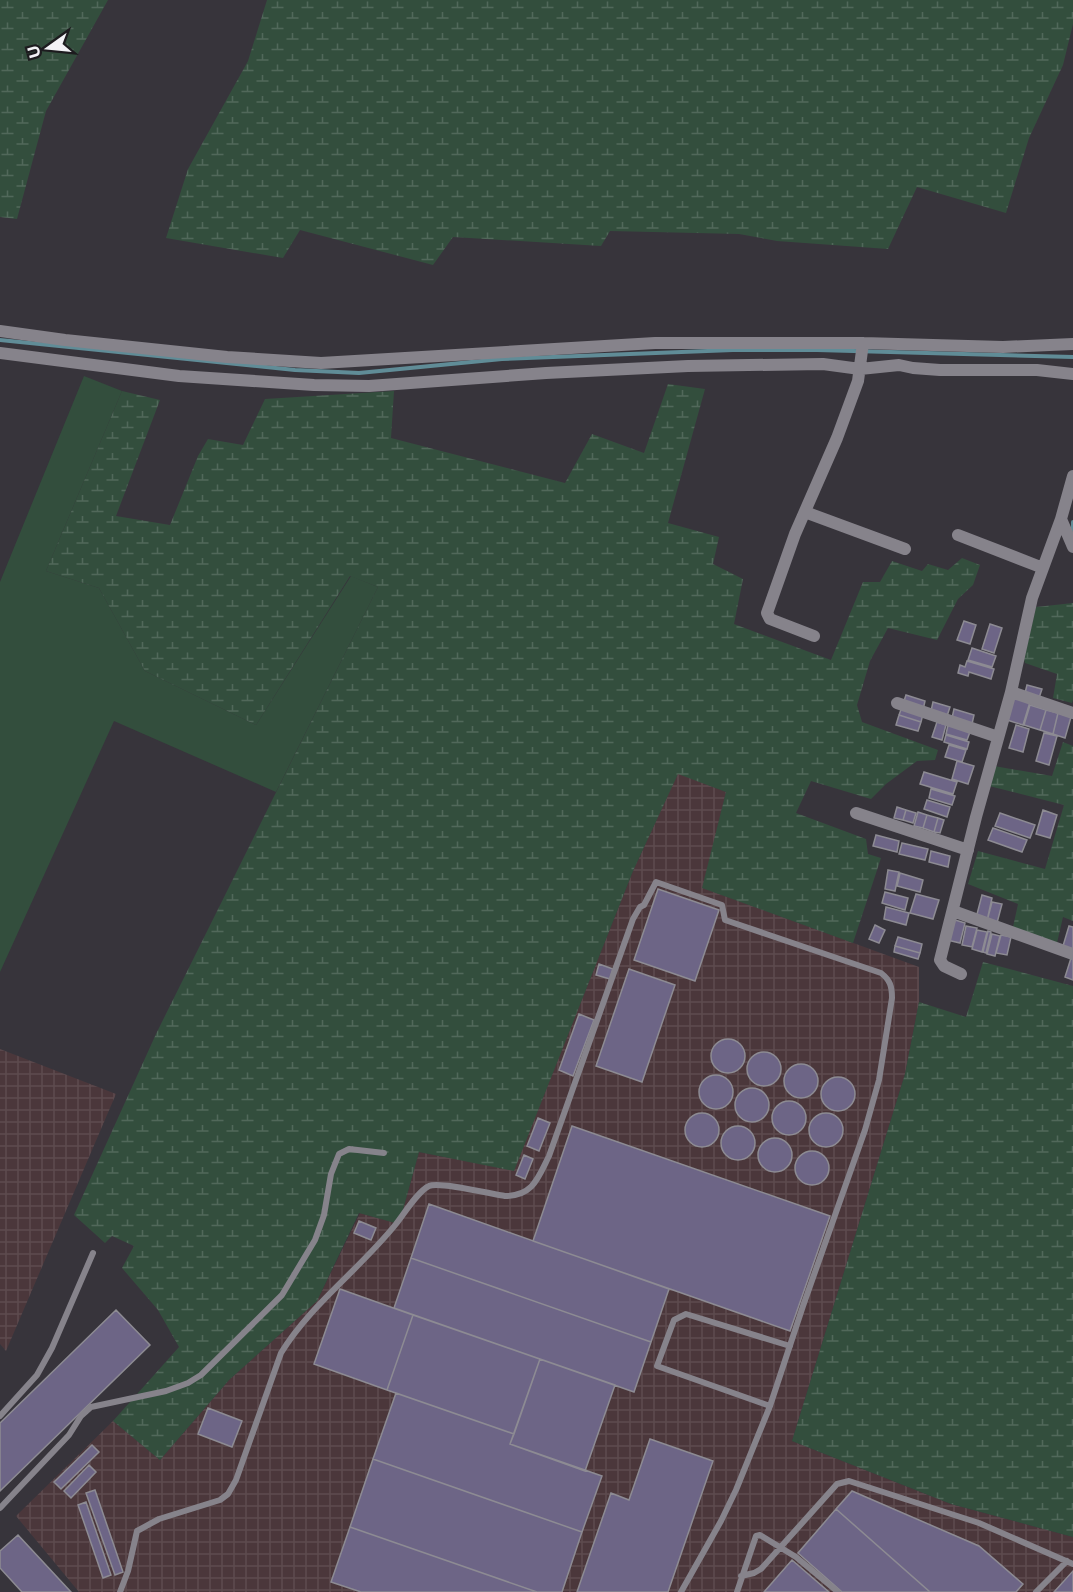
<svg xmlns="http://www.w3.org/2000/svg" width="1073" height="1592" font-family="Montserrat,sans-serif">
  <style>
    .industrial { fill: url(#industrial-grid) }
    .grass { fill: #334e3d }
    .wetland { fill: url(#wetland-marsh) }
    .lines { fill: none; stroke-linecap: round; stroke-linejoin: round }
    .stream { stroke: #608c97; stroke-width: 4 }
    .building { fill: #6d6586; stroke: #8d8b93; stroke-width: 1.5 }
    .service { stroke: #86838b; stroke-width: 6 }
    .minor { stroke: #86838b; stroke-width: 12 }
  </style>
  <defs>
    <pattern id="industrial-grid" width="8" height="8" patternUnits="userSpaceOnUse" patternTransform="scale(1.5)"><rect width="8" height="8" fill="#4b373b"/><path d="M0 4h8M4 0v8" fill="none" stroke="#5d4b4e"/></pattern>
    <pattern id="wetland-marsh" width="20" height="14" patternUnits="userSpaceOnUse" patternTransform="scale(1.5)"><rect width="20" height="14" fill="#334e3d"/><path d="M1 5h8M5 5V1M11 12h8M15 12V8" fill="none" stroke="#51685a"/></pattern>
  </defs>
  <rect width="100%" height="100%" fill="#37343b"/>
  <path class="industrial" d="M678 773 726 792 703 888 919 967V1002L905 1074 792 1441 951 1504 1073 1537V1592H79L16 1516 113 1421 160 1460 229 1380 317 1301 360 1213 399 1224 419 1152 514 1170 633 871Z
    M0 1049 116 1094 6 1351 0 1344Z"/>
  <path class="grass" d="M84 376 122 391 46 571 99 588 145 671 256 725 351 576 378 587 276 792 114 721 0 972V582Z"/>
  <path class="wetland" d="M0 0H108L46 111 17 219 0 217Z
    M267 0H1073V24L1063 65 1029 138 1006 213 917 187 888 249 777 241 739 234 610 231 601 246 453 237 433 265 300 230 283 258 166 238 188 169 248 61Z
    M668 384 705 389 668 523 719 537 713 564 743 579 734 624 831 660 863 582H880L892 561 922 571 928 564 948 570 962 558 980 565 973 585 958 599 937 640 888 628 870 661 857 705 862 722 938 750 935 760 917 761 886 784 871 799 811 781 796 813 866 839 868 854 881 858 853 943 702 888 726 792 678 774 633 871 514 1171 419 1152 399 1224 359 1213 317 1301 229 1380 160 1460 113 1421 179 1347 158 1310 122 1268 134 1246 112 1236 105 1243 74 1215 156 1034 378 587 350 576 256 725 145 671 99 588 46 571 122 391 160 400 116 516 170 525 198 456 208 439 243 445 265 399 394 391 391 438 565 483 592 434 644 453Z
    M1073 603V700L1072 703 1053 698 1057 674 1025 663 1024 659 1036 607Z
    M1063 742 1073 746V921L1063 917 1057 943 1013 927 1018 904 968 884 978 851 1045 869 1064 805 989 786 994 766 1052 776Z
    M983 962 1073 986V1537L951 1504 792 1441 905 1074 919 1002 966 1017Z"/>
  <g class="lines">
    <path class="stream" d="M0 340 295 370 359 373 502 359 733 350H817L1073 357
      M1073 522V530"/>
  </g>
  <path class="building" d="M964 621 976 625 970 644 957 640Z
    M990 624 1002 628 994 653 982 649Z
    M972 648 996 656 992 667 968 660Z
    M967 661 994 669 991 679 969 672 968 676 958 673 960 665 965 667Z
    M1027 685 1042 689 1039 698 1025 693Z
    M906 695 925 701 923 710 903 704Z
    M1013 697 1030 702 1023 725 1007 720Z
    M933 702 950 707 947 716 931 711Z
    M1030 705 1046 710 1040 730 1024 725Z
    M902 707 923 714 921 722 899 715Z
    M954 709 974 715 972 724 952 718Z
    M1046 710 1058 713 1053 734 1040 730Z
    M1058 713 1071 717 1065 738 1053 734Z
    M899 715 921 722 918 731 896 725Z
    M937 722 946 725 942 740 932 737Z
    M948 725 970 732 967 740 946 734Z
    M1016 725 1029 729 1023 752 1009 748Z
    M1044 733 1057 736 1049 765 1036 761Z
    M946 735 969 742 967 749 944 742Z
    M949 745 966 750 962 762 945 757Z
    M957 761 974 766 968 784 952 779Z
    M924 772 957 782 953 794 920 784Z
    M931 789 955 796 952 805 929 798Z
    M927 800 950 807 947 817 924 809Z
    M897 807 906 810 903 820 894 818Z
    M906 810 916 813 913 823 903 820Z
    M1043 810 1057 815 1050 838 1036 834Z
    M918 812 927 815 923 828 914 826Z
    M1000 813 1035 825 1030 838 995 826Z
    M927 815 938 818 934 832 923 828Z
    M938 818 944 820 940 833 934 832Z
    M993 828 1027 840 1022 852 988 840Z
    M876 835 899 841 897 852 873 846Z
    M902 843 928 849 925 860 899 854Z
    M931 851 950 856 948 867 929 862Z
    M888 870 899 872 895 891 885 889Z
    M900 873 923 880 920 892 897 886Z
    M658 889 719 910 695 981 634 960Z
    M885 892 908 898 905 910 882 903Z
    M916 894 939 900 933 919 910 913Z
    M982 895 992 898 987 921 976 918Z
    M992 902 1002 904 997 923 987 921Z
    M886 907 909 913 906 925 884 919Z
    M952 919 965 923 960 943 947 940Z
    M875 925 885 930 879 943 869 939Z
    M966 926 977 928 972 947 962 945Z
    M1069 926 1073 927V950L1063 946Z
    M977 930 987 932 982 952 972 949Z
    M988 931 991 932 986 953 983 952Z
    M992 934 1000 936 995 956 987 954Z
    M1001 935 1011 937 1007 955 996 953Z
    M898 937 922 944 920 953 895 946Z
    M895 946 920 953 918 959 894 952Z
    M1071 958 1073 959V980L1065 977Z
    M599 964 613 969 610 979 596 975Z
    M629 969 675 985 642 1082 596 1066Z
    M579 1014 594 1020 573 1076 559 1070Z
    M711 1056a17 17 0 1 1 34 0a17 17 0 1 1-34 0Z
    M747 1069a17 17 0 1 1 34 0a17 17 0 1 1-34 0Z
    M784 1081a17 17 0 1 1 34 0a17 17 0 1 1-34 0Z
    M699 1092a17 17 0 1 1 34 0a17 17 0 1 1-34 0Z
    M821 1094a17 17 0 1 1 34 0a17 17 0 1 1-34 0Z
    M735 1105a17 17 0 1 1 34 0a17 17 0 1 1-34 0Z
    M772 1118a17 17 0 1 1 34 0a17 17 0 1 1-34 0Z
    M685 1130a17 17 0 1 1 34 0a17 17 0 1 1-34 0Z
    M809 1130a17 17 0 1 1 34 0a17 17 0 1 1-34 0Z
    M538 1118 550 1123 539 1151 527 1146Z
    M721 1143a17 17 0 1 1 34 0a17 17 0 1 1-34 0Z
    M572 1126 830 1216 790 1331 533 1241Z
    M758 1155a17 17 0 1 1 34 0a17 17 0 1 1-34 0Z
    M795 1168a17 17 0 1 1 34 0a17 17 0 1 1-34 0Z
    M524 1155 533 1159 525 1179 516 1175Z
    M429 1204 669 1289 651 1342 411 1258Z
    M359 1221 376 1228 371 1240 354 1233Z
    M411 1258 651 1342 634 1392 394 1308Z
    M340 1289 413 1315 387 1390 314 1364Z
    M116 1310 150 1345 0 1491V1423Z
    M413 1315 540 1359 514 1434 387 1390Z
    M540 1359 615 1385 585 1471 510 1444Z
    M396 1393 514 1434 510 1444 602 1476 582 1532 373 1459Z
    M208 1408 242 1421 232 1447 198 1434Z
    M650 1439 713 1461 668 1592H577L611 1493 629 1500Z
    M92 1445 99 1452 61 1489 54 1482Z
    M373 1459 582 1532 562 1592H537L350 1527Z
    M89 1465 96 1472 71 1498 64 1491Z
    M95 1490 123 1572 115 1575 86 1493Z
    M852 1491 979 1546 1023 1584 1016 1592H930L836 1509Z
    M86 1502 111 1575 103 1578 78 1505Z
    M836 1509 930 1592H842L798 1553Z
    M350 1527 537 1592H361L331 1582Z
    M18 1535 71 1592H22L0 1568V1551Z
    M792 1560 829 1592H764Z
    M1073 1571V1592H1054Z"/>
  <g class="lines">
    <path class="service" d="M770 1406 657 1366 674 1320 686 1314 790 1346
      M0 1416 37 1375 52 1348 93 1253
      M0 1508 69 1435 81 1416 91 1407 166 1391 188 1383 201 1375 282 1295 315 1240 324 1215 331 1174 339 1154 349 1149 384 1153
      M741 1576 754 1573 761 1569 837 1484 849 1481 979 1523 1073 1564
      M120 1592 128 1571 137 1531 159 1519 220 1500 228 1494 236 1480 281 1353C311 1304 360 1269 396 1224 404 1214 418 1191 429 1186 439 1181 491 1194 505 1196 533 1196 538 1178 549 1156L633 919 640 907 644 905 656 882 722 905 725 920 881 973C890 980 892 986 892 998L879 1080 865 1130 803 1306 770 1406 736 1490 721 1521 681 1592
      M737 1592 756 1536 760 1535 796 1557 838 1592
      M1036 1592 1067 1561"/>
    <path class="minor" d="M0 331 65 340 227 357 321 363 655 343H863L1003 347 1073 344
      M0 353 179 376 314 385 369 386 546 373 688 366 823 364 860 369 899 365 913 368 940 370H1037L1073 374
      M805 512 905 549
      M1061 519 1073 547
      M958 535 1043 568
      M814 636 770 619 767 613 795 534 837 438 858 381 863 343
      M1011 692 1073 713
      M897 703 998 737
      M856 813 968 850
      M953 911 1073 954
      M961 974 944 966 940 960 976 817 1011 692 1032 598 1061 519 1073 476"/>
  </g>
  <g transform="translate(48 48) rotate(255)" stroke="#1d1c1f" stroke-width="4.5" paint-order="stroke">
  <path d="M0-4.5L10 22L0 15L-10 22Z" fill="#f3f2f6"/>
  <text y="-9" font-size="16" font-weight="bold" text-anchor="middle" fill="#f3f2f6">U</text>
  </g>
</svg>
